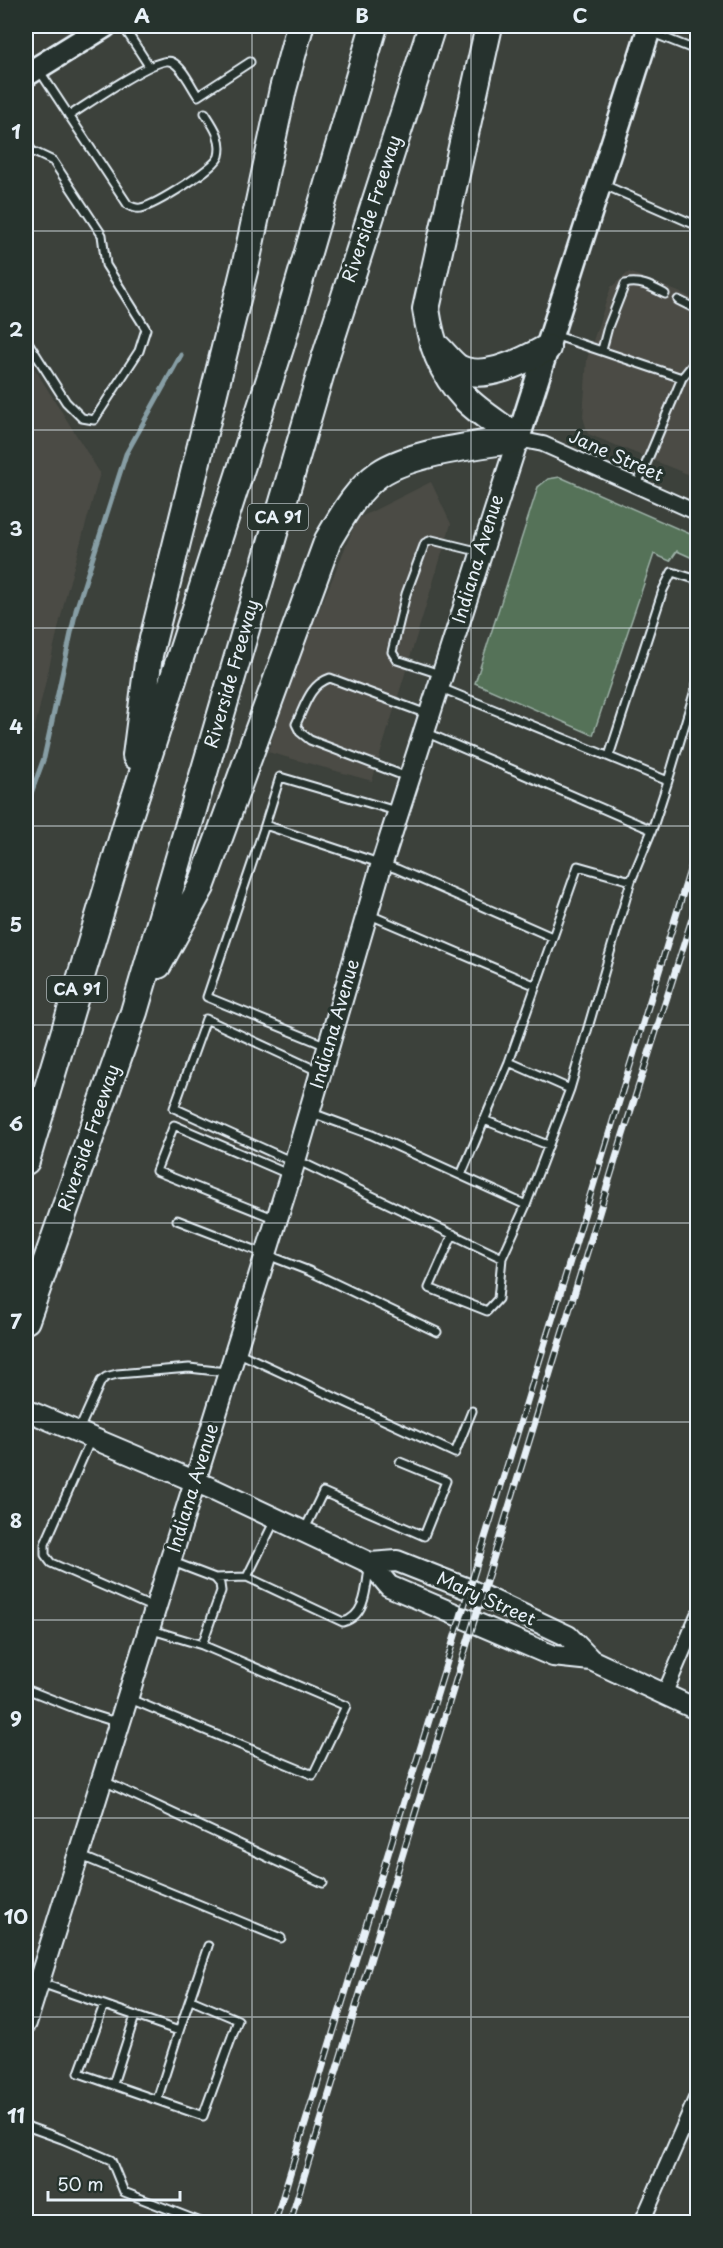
<svg xmlns="http://www.w3.org/2000/svg" width="723" height="2248" font-family="'Playpen Sans',sans-serif">
  <style>
    .built { fill: #4b4b45 }
    .green { fill: #547259; stroke: #9eb2a8; stroke-width: 1.5 }
    .lines { fill: none; stroke-linecap: round; stroke-linejoin: round }
    .stream { stroke: #879ea5; stroke-width: 5 }
    .lane-casing { stroke: #e8f1f8; stroke-width: 11 }
    .street-casing { stroke: #e8f1f8; stroke-width: 18 }
    .secondary-casing { stroke: #e8f1f8; stroke-width: 24 }
    .primary-casing { stroke: #e8f1f8; stroke-width: 27 }
    .highway-casing { stroke: #e8f1f8; stroke-width: 30 }
    .lane { stroke: #26332d; stroke-width: 7 }
    .street { stroke: #26332d; stroke-width: 14 }
    .secondary { stroke: #26332d; stroke-width: 20 }
    .primary { stroke: #26332d; stroke-width: 22 }
    .highway { stroke: #26332d; stroke-width: 26 }
    .rail-casing { stroke: #e8f1f8; stroke-width: 7 }
    .rail { stroke: #26332d; stroke-width: 4.5; stroke-dasharray: 14; stroke-linecap: butt }
    .grid { fill: none; stroke: #e8f1f8; stroke-width: 1.5; stroke-opacity: 0.55 }
    .labels { text-anchor: middle; stroke-width: 6; stroke-linejoin: round; paint-order: stroke }
    .shield { fill: #26332d; stroke: #aeb8bb; stroke-width: 1.5 }
    .shield-label { font-size: 16px; font-weight: bold; fill: #e8f1f8 }
    .street-label { font-size: 18px; fill: #e8f1f8; stroke: #26332d }
    .neatline { fill: none; stroke: #e8f1f8; stroke-width: 2 }
    .grid-label { font-size: 20px; text-anchor: middle; font-weight: bold; fill: #e8f1f8 }
  </style>
  <rect width="100%" height="100%" fill="#3c413b"/>
  <filter id="ink" filterUnits="userSpaceOnUse"><feTurbulence type="fractalNoise" baseFrequency=".0167" numOctaves="2"/><feDisplacementMap in="SourceGraphic" scale="12" xChannelSelector="R" yChannelSelector="G"/><feConvolveMatrix kernelMatrix="1 2 1 2 8 2 1 2 1" color-interpolation-filters="sRGB"/></filter>
  <g filter="url(#ink)">
    <path class="built" d="M629 272 686 295 697 302V478L588 434 583 417 587 359 611 287Z
      M26 355 100 473 66 595 28 757 26 753Z
      M431 482 451 524 372 781 268 752 294 671 357 519Z"/>
    <path class="green" d="M560 477 697 537V560L677 551 670 561 654 554 593 735 475 683 538 487 548 479Z"/>
    <g class="lines">
      <path class="stream" d="M26 807 44 758 76 610 126 454 181 355"/>
      <g class="lane-casing">
        <path id="lane" d="M123 26 149 66
          M650 32 698 51
          M39 70 128 205C132 207 137 209 141 208 155 205 216 168 219 156 223 139 214 127 205 113
          M69 116C85 106 158 54 172 62 183 67 191 86 198 96L250 62
          M26 141 32 151 53 161 102 235 106 265 146 329 139 351 94 420 82 418 66 402 26 339
          M602 184 698 226
          M678 300 698 310
          M554 335 682 378 637 485
          M602 350 608 327 625 284C640 280 652 287 665 294
          M682 378 694 363 698 364
          M440 674 397 660 392 652 406 594 425 543 432 540 481 552
          M425 732 652 830 668 781 441 688
          M609 756 663 590 672 572 698 580
          M407 777 310 740 300 732 296 724C305 706 309 685 330 678L427 714
          M668 781 698 680
          M265 825 280 777 396 811
          M370 915 534 985
          M327 1046 207 997 265 825 397 869 552 937
          M318 1071 206 1019 174 1108 284 1158 305 1164 502 1258 526 1205
          M570 1089 631 881
          M312 1113 372 1135 526 1205 570 1089 509 1062 578 866 631 881 652 830
          M484 1120 548 1145
          M461 1175 509 1062
          M276 1219 156 1171 174 1125 288 1174
          M177 1220 309 1271 437 1332
          M453 1234 429 1288 487 1311 498 1299 502 1258
          M237 1352 455 1453 472 1411
          M79 1430 101 1381 106 1377 117 1374 189 1368 226 1372
          M91 1439 45 1544V1555L51 1563 154 1608
          M305 1529 323 1492 424 1536 446 1481 400 1462
          M173 1562 215 1578 220 1584 221 1591 202 1645
          M247 1577 275 1520
          M215 1578 247 1577 343 1622C366 1616 366 1588 369 1568
          M26 1689 84 1712 119 1723
          M130 1699 313 1775 346 1706 202 1645 152 1630
          M104 1781 323 1883
          M81 1856 281 1938
          M41 1983 179 2031 208 1946
          M104 2005 79 2073 203 2116 238 2020 191 2000
          M113 2084 135 2016
          M157 2100 179 2031
          M26 2126 62 2139 111 2160 124 2192 201 2222"/>
      </g>
      <g class="street-casing">
        <path id="street" d="M518 439 543 444 698 513
          M664 1695 698 1615
          M642 2222 698 2094"/>
      </g>
      <g class="secondary-casing">
        <path id="secondary" d="M26 1410 213 1489 370 1563 389 1586 553 1656 591 1660 698 1710
          M370 1563 397 1561 468 1589 568 1636 591 1660
          M26 2023 295 1161 382 863 518 439"/>
      </g>
      <g class="primary-casing">
        <path id="primary" d="M26 75 105 26
          M518 439 650 26"/>
      </g>
      <g class="highway-casing">
        <path id="highway" d="M489 26 426 309C431 343 441 373 465 398 479 413 502 426 518 439
          M438 348C444 354 451 363 458 368 484 382 524 361 547 348
          M136 756 149 655 246 263 283 89 300 26
          M158 965 201 887 328 540C342 517 356 490 379 474 411 452 479 445 518 439
          M26 1161 129 816 280 348 374 26
          M26 1320 134 1012 326 355 432 26"/>
      </g>
      <use href="#lane" class="lane"/>
      <use href="#street" class="street"/>
      <use href="#secondary" class="secondary"/>
      <use href="#primary" class="primary"/>
      <use href="#highway" class="highway"/>
      <g class="rail-casing">
        <path id="rail" d="M275 2222 698 844
          M290 2222 622 1138 698 900"/>
      </g>
      <use href="#rail" class="rail"/>
    </g>
  </g>
  <path class="grid" d="M252 26V2222M471 26V2222M26 231H698M26 430H698M26 628H698M26 826H698M26 1025H698M26 1223H698M26 1422H698M26 1620H698M26 1818H698M26 2017H698"/>
  <g class="labels">
    <g class="shield">
      <rect x="248" y="504" width="60" height="26" rx="4.5"/>
      <rect x="47" y="976" width="60" height="26" rx="4.5"/>
    </g>
    <g class="shield-label">
      <text x="278" y="523">CA 91</text>
      <text x="77" y="995">CA 91</text>
    </g>
    <g class="street-label">
      <text transform="translate(372 209) rotate(-72)" y="6">Riverside Freeway</text>
      <text transform="translate(616 456) rotate(24)" y="6">Jane Street</text>
      <text transform="translate(478 559) rotate(-73)" y="6">Indiana Avenue</text>
      <text transform="translate(232 674) rotate(-74)" y="6">Riverside Freeway</text>
      <text transform="translate(335 1024) rotate(-74)" y="6">Indiana Avenue</text>
      <text transform="translate(89 1138) rotate(-71)" y="6">Riverside Freeway</text>
      <text transform="translate(193 1488) rotate(-73)" y="6">Indiana Avenue</text>
      <text transform="translate(486 1599) rotate(24)" y="6">Mary Street</text>
    </g>
  </g>
  <rect width="723" height="2248" fill="none" stroke="#26332d" stroke-width="66"/>
  <path d="M48 2191v9h132v-9" fill="none" stroke="#e8f1f8" stroke-width="3"/>
  <text x="57" y="2191" font-size="18" fill="#e8f1f8" stroke="#26332d" stroke-width="4.5" paint-order="stroke">50 m</text>
  <rect x="33" y="33" width="657" height="2182" class="neatline"/>
  <g class="grid-label">
    <text x="142" y="23">A</text>
    <text x="362" y="23">B</text>
    <text x="580" y="23">C</text>
    <text x="16" y="139">1</text>
    <text x="16" y="337">2</text>
    <text x="16" y="536">3</text>
    <text x="16" y="734">4</text>
    <text x="16" y="932">5</text>
    <text x="16" y="1131">6</text>
    <text x="16" y="1329">7</text>
    <text x="16" y="1528">8</text>
    <text x="16" y="1726">9</text>
    <text x="16" y="1924">10</text>
    <text x="16" y="2123">11</text>
  </g>
</svg>
